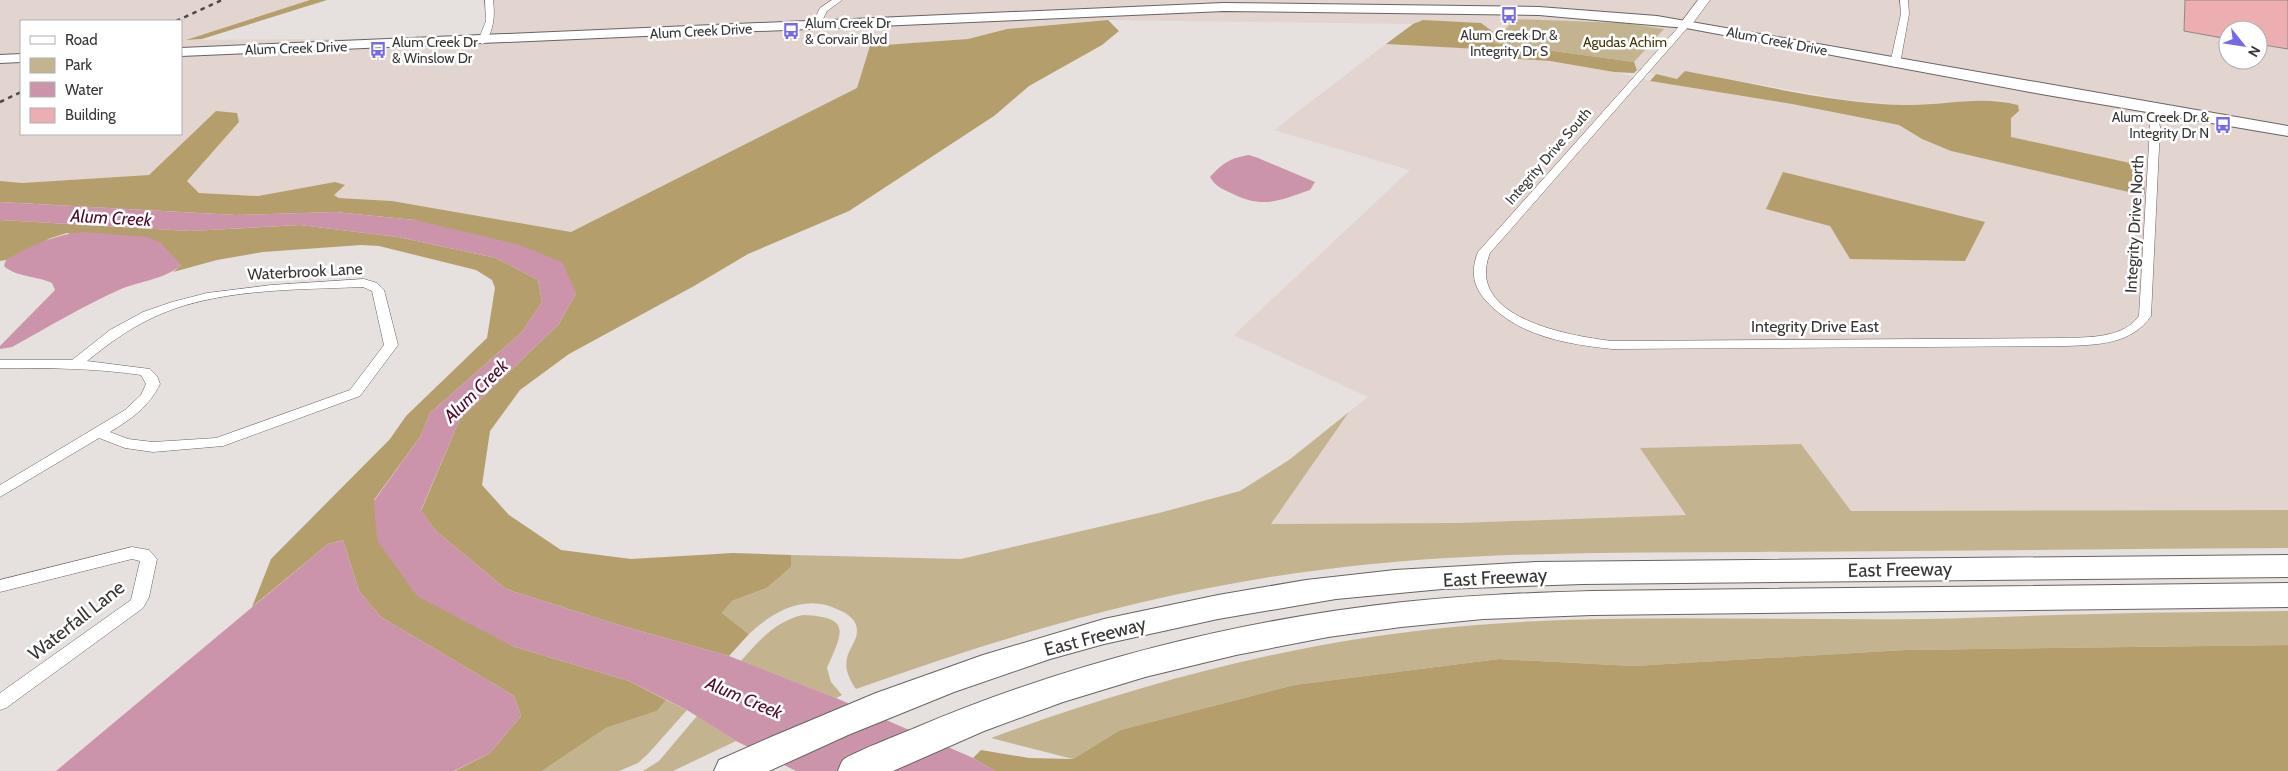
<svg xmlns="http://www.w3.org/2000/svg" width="2288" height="771" font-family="Cabin,sans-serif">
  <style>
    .built { fill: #e2d4cf; fill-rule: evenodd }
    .green { fill: #c3b48f }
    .forest { fill: #b49f6c }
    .water { fill: #cb94aa }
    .building { fill: #ecaeb0; stroke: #8e8888 }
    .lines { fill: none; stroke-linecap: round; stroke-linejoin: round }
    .street-casing { stroke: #696462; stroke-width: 1 }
    .secondary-casing { stroke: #696462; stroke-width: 1 }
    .primary-casing { stroke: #696462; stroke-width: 2 }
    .highway-casing { stroke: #696462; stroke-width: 2 }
    .street { fill: #fff; fill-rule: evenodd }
    .secondary { fill: #fff; fill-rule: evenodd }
    .primary { fill: #fff; fill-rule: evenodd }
    .highway { fill: #fff; fill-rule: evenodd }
    .rail { stroke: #4b4948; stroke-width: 2.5; stroke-dasharray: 4.5 4.5; stroke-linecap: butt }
    .labels { text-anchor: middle; stroke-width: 5; stroke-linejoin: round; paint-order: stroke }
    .far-poi-label { font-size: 14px; fill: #383635; stroke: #fff; text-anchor: start }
    .far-street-label { font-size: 14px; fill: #383635; stroke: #fff }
    .far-park-label { font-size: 14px; fill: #433307; stroke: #fff }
    .street-label { font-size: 16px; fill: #383635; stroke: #fff }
    .water-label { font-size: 18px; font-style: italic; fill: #4f0c2f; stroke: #fff }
    .near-street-label { font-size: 19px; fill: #383635; stroke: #fff }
  </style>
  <rect width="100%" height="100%" fill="#e6e0de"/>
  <path class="built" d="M0 0H310L189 40 486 38 489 0H2288V510L1851 511 1800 444 1641 448 1686 515 1458 523 1271 524 1349 412 1368 397 1234 335 1410 170 1274 130 1386 44 1478 49 1476 56 1550 61 1614 72 1650 81 1792 104 1900 125 1922 139 1951 151 2133 193H2145L2130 163 2011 137V118L2018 105 1999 100 1904 105 1847 100 1685 71 1678 79 1637 70 1634 62 1663 29 1624 23 1514 19 1499 36 1481 23 1423 20 1413 24 1108 20 1007 29 968 39 871 46 858 88 571 232 392 201 339 198 334 195 335 182 258 196 199 193 187 181 239 122 216 111 149 175 22 183 0 181ZM21 21H181V134H21ZM2228 30H2258V60H2228ZM1985 222 1965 261 1850 259 1830 226Z"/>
  <path class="green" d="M1514 19 1624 23 1664 29 1634 62 1494 43Z
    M1349 412 1271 524 1458 523 1686 515 1640 448 1801 444 1851 511 2288 510V548C2111 549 1934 551 1757 552 1614 553 1470 551 1328 569 1166 588 1009 634 856 689 831 654 863 646 856 625 854 618 845 612 839 610 805 593 774 611 749 634L722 613 732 601 767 588 791 567V555L961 559 1159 513 1240 491 1289 460Z
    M2288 611V645L1905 650 1633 666 1499 659 1294 685 1120 730 1073 759 991 738C1149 680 1308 638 1477 625 1626 613 1776 621 1925 619 1983 618 2040 615 2097 614 2160 612 2224 612 2288 611Z
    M803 615C853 617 842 633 827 668L831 682 842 695 836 698 741 661C759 641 775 621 803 615Z
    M666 700 687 710 648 754 638 763 619 771H542L606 728 657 711Z
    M697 716 736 741 673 771H643L659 761Z"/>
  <path class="forest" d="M310 0H327L202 39 186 40Z
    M1108 20 1119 31 1102 45 1029 86 994 116 849 211 748 254 694 286 569 354 520 390 490 431 482 485 509 515 561 550 631 559 733 553 791 555V567L767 588 732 601 722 613 749 634 729 656 619 625 506 589 436 531 421 511 460 419 559 324 576 293 415 220 335 212 236 215 0 202V181L22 183 149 175 216 111 237 113 239 122 187 181 199 193 258 196 335 182 345 185 334 195 339 198 392 201 571 232 857 88 870 46 968 39 1007 29Z
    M1423 20 1481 23 1499 36 1494 43 1634 62 1637 70 1634 73 1614 72 1550 61 1476 56 1478 49 1386 44 1413 24Z
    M1685 71C1757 84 1831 103 1904 105 1942 106 1981 95 2018 105L2019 111 2011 118V137L2130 163 2144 172 2145 194 2133 193 1951 151 1922 139 1899 125 1792 104 1650 81 1656 74 1677 79Z
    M1783 172 1985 222 1965 261 1850 259 1830 226 1766 209Z
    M0 220 190 231 300 225 398 237 496 258 538 280 542 302 522 332 430 413 420 437 374 500 512 646 629 681 666 700 657 711 606 728 542 771H455L490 753 521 716 514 696 381 617 359 591 343 540 328 544 252 607 271 559 390 439 406 416 487 338 495 288 492 280 476 270 379 246 361 245 263 252 217 260 173 272 181 265 67 233 51 238 6 260 0 261Z
    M2288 645V771H995L973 758 981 750 1029 758 1073 759 1120 730 1294 685 1499 659 1633 666 1905 650Z"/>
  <path class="water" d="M1249 155 1258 158 1315 182 1310 190C1278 201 1263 209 1231 193 1222 189 1215 186 1210 177 1223 163 1230 158 1249 155Z
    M0 202 236 215 335 212 415 220 520 245 562 262 576 293 559 324 460 419 421 510 436 531 506 589 619 625 729 656 836 698 973 758 995 771H796L736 741 687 710 629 681 512 646 417 596 377 540 374 501 420 437 430 413 522 332 542 302 538 280 496 258 398 237 300 225 190 231 0 220Z
    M84 232 147 237 161 243 181 265C165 279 141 281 121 289 83 306 48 327 12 347L0 349V346L55 290 52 283C38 276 15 277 4 266L6 260C31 246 55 234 84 232Z
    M343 540 359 591 381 617 514 696 521 716 490 753 454 771H56L328 544Z"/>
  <path class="building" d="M2185 0H2288V49L2258 44V30H2228V39L2184 31Z"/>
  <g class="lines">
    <g class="street-casing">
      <path id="street" d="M485 0H493C495 16 494 29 485 43L482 44 478 41 486 21Z
        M832 0H842L827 11 819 27H813L812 25 820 8Z
        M1900 0H1908L1909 14 1900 64 1895 67 1890 64 1901 14Z
        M1686 21 1690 24 1689 26 1490 253C1464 318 1570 336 1612 341L2066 338C2091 337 2123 338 2139 316L2150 127 2146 108 2151 105 2156 108 2160 127 2151 316C2132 344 2098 345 2066 346L1612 349C1567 344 1522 337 1489 304 1473 288 1470 272 1478 252L1683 22Z
        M364 279 377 283 384 290 398 345 360 396 223 446 153 452 125 448 99 438 0 497V485L125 410 141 395 146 384 141 375C94 368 47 368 0 368V360H72L110 330 143 312 172 302 207 293 271 285ZM363 287 372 291 384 345 350 390 216 438 153 442 128 439 110 432C131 419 149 407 160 384L157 376 150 369 87 361C107 345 127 330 150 319 212 288 295 290 363 287Z
        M132 547 149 550 157 559 149 597 143 608 6 708 0 710V693L131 600 140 561 132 559 0 592V580Z"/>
    </g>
    <g class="secondary-casing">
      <path id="secondary" d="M1698 0H1710L1690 27H1682L1680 24Z"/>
    </g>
    <g class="primary-casing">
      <path id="primary" d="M1223 3 1539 7 1657 16 2288 126V136L2041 94 1686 28 1539 15 1224 11 181 56V48Z
        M21 54V62L0 63V55Z"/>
    </g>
    <g class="highway-casing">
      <path id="highway" d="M2288 555V577L1582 584 1442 589 1336 599 1218 619 1104 644 1050 659 954 692 848 735 769 771H714L719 760 771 737 876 693 983 655 1104 619 1218 595 1306 580 1395 570 1536 562Z
        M2288 583V607L1592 615 1483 619 1401 627 1328 637 1236 655 1145 677 1063 702 984 731 893 771H838C839 768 841 763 843 760 849 754 903 733 915 728 1068 663 1237 620 1403 602 1466 595 1529 593 1592 591Z"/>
    </g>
    <use href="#street" class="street"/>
    <use href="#secondary" class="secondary"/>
    <use href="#primary" class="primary"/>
    <use href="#highway" class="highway"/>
    <path class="rail" d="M176 21 222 0
      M0 102 21 92"/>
  </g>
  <defs>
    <g id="bus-bare" transform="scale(1.35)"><path d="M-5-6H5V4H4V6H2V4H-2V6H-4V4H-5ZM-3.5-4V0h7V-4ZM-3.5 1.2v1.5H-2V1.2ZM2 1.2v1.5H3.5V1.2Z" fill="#736ae5" stroke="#fff" stroke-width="2.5" paint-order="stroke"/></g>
  </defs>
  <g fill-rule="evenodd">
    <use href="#bus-bare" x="1509" y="15"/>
    <use href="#bus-bare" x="791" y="31"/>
    <use href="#bus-bare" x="378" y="50"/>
    <use href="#bus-bare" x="2223" y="125"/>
  </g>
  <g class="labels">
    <g class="far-poi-label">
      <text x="805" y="28">Alum Creek Dr<tspan x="805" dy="16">&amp; Corvair Blvd</tspan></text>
      <text x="1509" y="40" text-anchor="middle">Alum Creek Dr &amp;<tspan x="1509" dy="16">Integrity Dr S</tspan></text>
      <text x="392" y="47">Alum Creek Dr<tspan x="392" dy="16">&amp; Winslow Dr</tspan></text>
      <text x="2209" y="122" text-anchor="end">Alum Creek Dr &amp;<tspan x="2209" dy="16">Integrity Dr N</tspan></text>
    </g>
    <g class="far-street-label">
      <text transform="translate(701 31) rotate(-3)" y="5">Alum Creek Drive</text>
      <text transform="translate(1777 41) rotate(11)" y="5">Alum Creek Drive</text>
      <text transform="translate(296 48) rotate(-2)" y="5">Alum Creek Drive</text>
      <text transform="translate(1548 156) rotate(-49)" y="5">Integrity Drive South</text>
    </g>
    <g class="far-park-label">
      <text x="1625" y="47">Agudas Achim</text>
    </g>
    <g class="street-label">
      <text transform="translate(2134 224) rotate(-87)" y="6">Integrity Drive North</text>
      <text transform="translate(305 271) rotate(-3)" y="6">Waterbrook Lane</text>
      <text x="1815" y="332">Integrity Drive East</text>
    </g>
    <g class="water-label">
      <text transform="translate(111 218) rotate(3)" y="6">Alum Creek</text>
      <text transform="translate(476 391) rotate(-44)" y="6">Alum Creek</text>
      <text transform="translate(744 698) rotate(23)" y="6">Alum Creek</text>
    </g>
    <g class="near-street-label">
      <text transform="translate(1900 569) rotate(-1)" y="7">East Freeway</text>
      <text transform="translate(1495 577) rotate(-3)" y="7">East Freeway</text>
      <text transform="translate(76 620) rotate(-38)" y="7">Waterfall Lane</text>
      <text transform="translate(1095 636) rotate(-15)" y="7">East Freeway</text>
    </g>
  </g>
  <rect x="20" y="20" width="162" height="115" fill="#ffffff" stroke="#afafae"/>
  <rect x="30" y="36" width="25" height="8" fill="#ffffff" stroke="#afafae"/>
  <text x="65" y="45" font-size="15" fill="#383635">Road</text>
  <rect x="30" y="58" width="25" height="15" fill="#c3b48f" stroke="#afafae"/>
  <text x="65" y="70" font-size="15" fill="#383635">Park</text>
  <rect x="30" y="82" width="25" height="15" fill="#cb94aa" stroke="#afafae"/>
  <text x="65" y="95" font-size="15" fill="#383635">Water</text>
  <rect x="30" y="108" width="25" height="15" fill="#ecaeb0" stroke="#afafae"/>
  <text x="65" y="120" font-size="15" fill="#383635">Building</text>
  <g transform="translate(2243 45) rotate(120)"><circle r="24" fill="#ffffff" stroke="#afafae"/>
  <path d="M0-4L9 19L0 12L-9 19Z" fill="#736ae5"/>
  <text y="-8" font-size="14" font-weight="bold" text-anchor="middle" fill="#383635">N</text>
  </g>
</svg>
